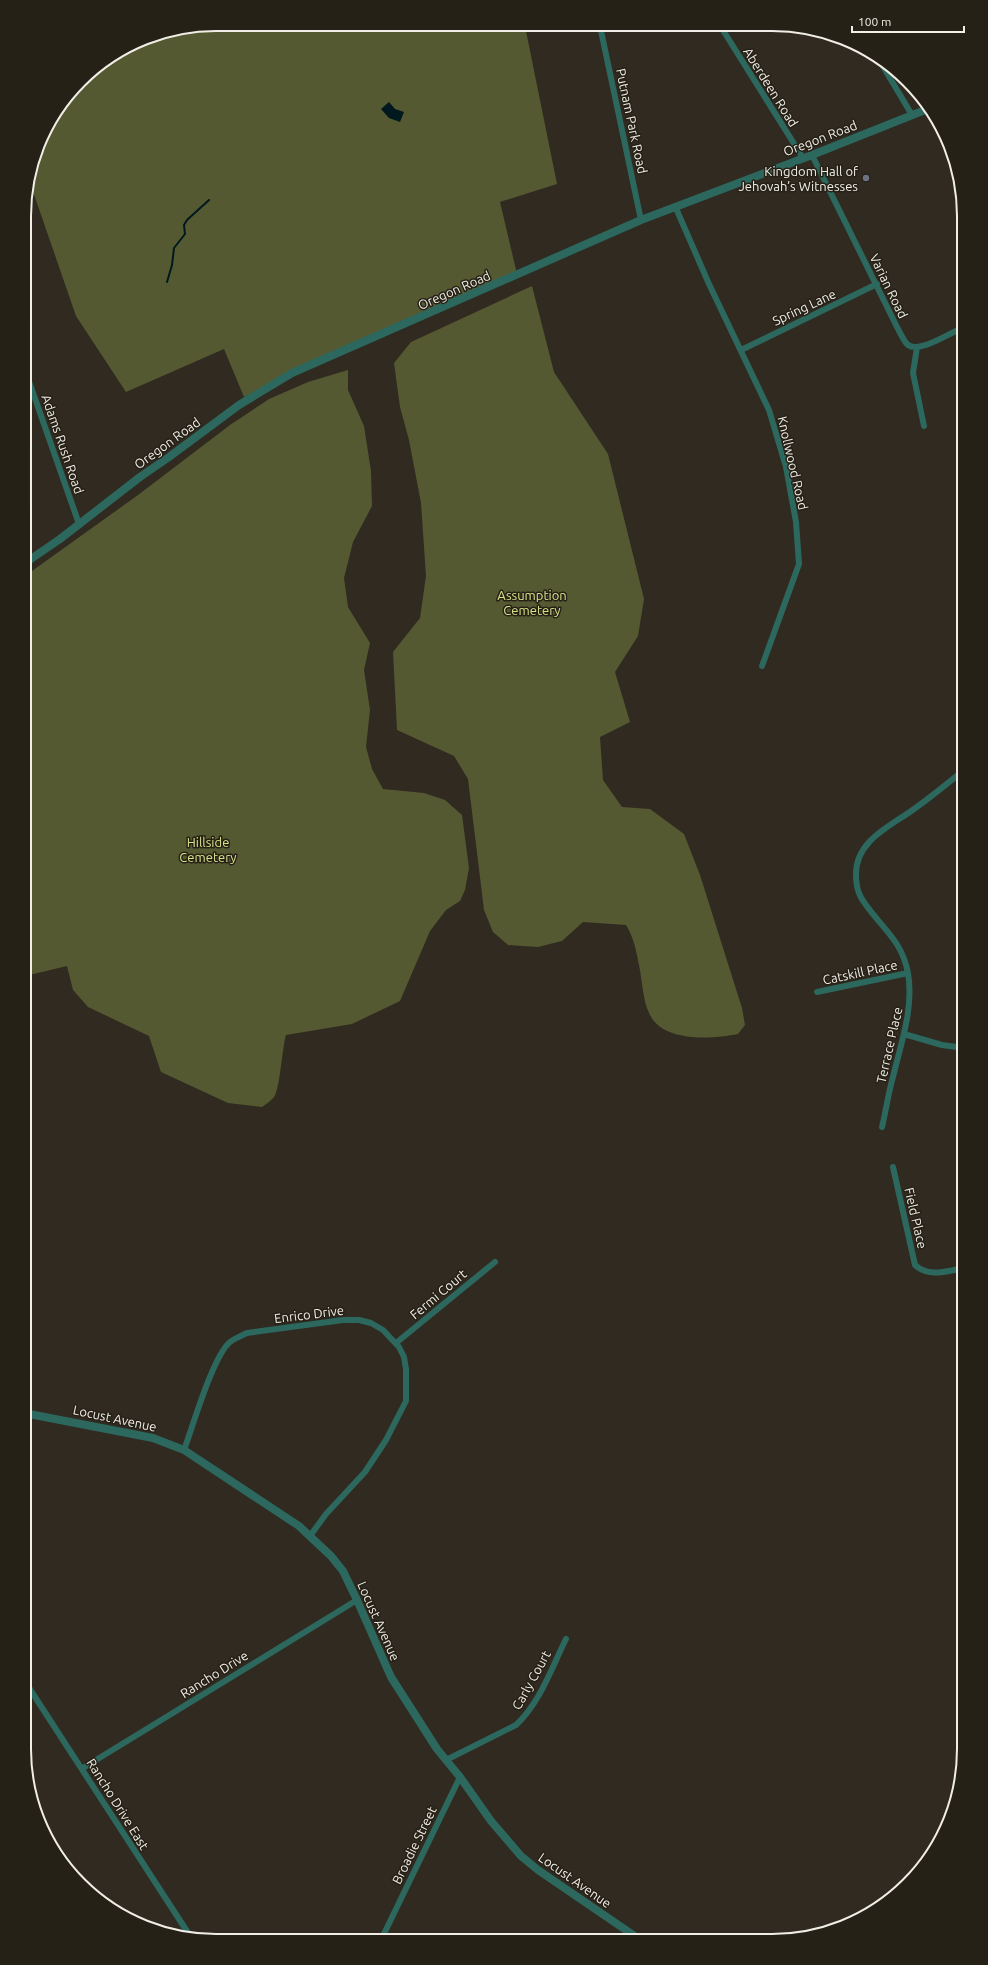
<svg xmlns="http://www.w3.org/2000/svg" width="988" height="1965" font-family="Ubuntu,sans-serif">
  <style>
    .green { fill: #545932 }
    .water { fill: #01181f }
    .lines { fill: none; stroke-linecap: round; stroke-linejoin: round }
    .stream { stroke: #01181f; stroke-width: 2 }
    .minor { stroke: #2c685e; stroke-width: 6 }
    .tertiary { stroke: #2c685e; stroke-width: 8 }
    .worship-dot { fill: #6b7280; stroke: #262117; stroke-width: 1.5 }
    .labels { text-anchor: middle; stroke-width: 3; stroke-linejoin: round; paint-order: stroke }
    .street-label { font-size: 13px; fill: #f1eee7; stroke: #262117 }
    .poi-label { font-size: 13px; fill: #f1eee7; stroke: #262117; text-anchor: end }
    .park-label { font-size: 13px; fill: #d8e288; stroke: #262117 }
    .rim { fill: none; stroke: #f1eee7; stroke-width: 2 }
  </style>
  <rect width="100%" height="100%" fill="#302a20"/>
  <path class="green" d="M216 24 525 26 557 184 500 202 517 274 244 397 224 349 126 392 76 316 29 180 44 131 89 72 143 39Z
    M532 286 554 372 608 454 644 599 638 636 615 672 630 722 600 737 603 780 622 807 650 809 684 834 700 875 742 1008 745 1025 738 1034C712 1039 662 1043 649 1013 643 1001 642 979 639 965 636 950 634 938 626 925L583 922 562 941 538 947 508 945 493 932 484 910 468 779 454 756 397 730 393 652 420 618 426 576 421 503 409 440 400 407 394 363 411 342Z
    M348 370V390L364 426 371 471 372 506 353 542 344 578 348 607 370 643 364 670 370 710 366 747 372 769 383 789 424 793 445 800 462 815 469 868 465 890 460 901 446 910 430 931 400 1001 352 1024 286 1035C282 1049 280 1089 274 1097 271 1101 266 1104 262 1107L228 1103 161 1072 149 1036 88 1007 73 990 67 966 25 976V576L138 495 230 425 269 399 308 382Z"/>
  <path class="water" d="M389 102 395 109 404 112 400 122 389 118 381 109Z"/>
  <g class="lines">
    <path class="stream" d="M167 282 172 265 174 248 185 234 184 225 187 220 209 200"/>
    <path class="minor" d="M600 26 641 220
      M721 27 803 158
      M878 58 912 115
      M812 155 898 329C901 334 904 342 908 345 920 354 951 331 964 328
      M675 206 709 284 769 410 786 467 796 522 799 564 762 666
      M917 347 913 373 924 426
      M741 350 877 284
      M25 370 79 524
      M817 992 908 973
      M904 1034 942 1045 964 1048
      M882 1127C886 1111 888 1094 893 1077 901 1043 914 1008 908 973 902 941 883 929 866 905 858 895 856 886 856 874 856 840 891 826 914 809 931 797 948 783 964 770
      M893 1167 915 1265C929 1278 947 1271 964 1268
      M964 1243V1229
      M396 1343 495 1262
      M184 1450C193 1426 213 1356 230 1342 235 1338 241 1336 247 1333L343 1320H359L371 1323 383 1330 399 1347 404 1357 406 1369V1401L386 1440 365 1472 326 1514 310 1536
      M24 1680 192 1939
      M446 1760 516 1725C540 1703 552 1667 566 1639
      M83 1768 357 1600
      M381 1940 460 1777"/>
    <path class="tertiary" d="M25 563 60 539 140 477 169 457 239 405 292 373 641 220 812 155 930 108
      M24 1413 153 1438 184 1450 299 1526 331 1556 343 1571 357 1600 391 1677 437 1749 460 1777 491 1821 521 1856 538 1870 642 1941"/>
  </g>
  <circle class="worship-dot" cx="866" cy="178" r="4"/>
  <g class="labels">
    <g class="street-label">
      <text transform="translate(771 87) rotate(58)" y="5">Aberdeen Road</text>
      <text transform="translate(632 121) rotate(78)" y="5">Putnam Park Road</text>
      <text transform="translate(820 138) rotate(-21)" y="5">Oregon Road</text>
      <text transform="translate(889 286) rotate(64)" y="5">Varian Road</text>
      <text transform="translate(454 290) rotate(-24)" y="5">Oregon Road</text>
      <text transform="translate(804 307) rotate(-25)" y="5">Spring Lane</text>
      <text transform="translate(167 443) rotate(-36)" y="5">Oregon Road</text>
      <text transform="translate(63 444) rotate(71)" y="5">Adams Rush Road</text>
      <text transform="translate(793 463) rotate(77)" y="5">Knollwood Road</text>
      <text transform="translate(860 972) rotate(-12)" y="5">Catskill Place</text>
      <text transform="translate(889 1045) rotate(-77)" y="5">Terrace Place</text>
      <text transform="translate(916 1218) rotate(77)" y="5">Field Place</text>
      <text transform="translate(438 1294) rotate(-40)" y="5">Fermi Court</text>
      <text transform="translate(309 1314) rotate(-7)" y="5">Enrico Drive</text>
      <text transform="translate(115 1418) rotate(12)" y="5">Locust Avenue</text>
      <text transform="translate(379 1621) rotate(66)" y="5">Locust Avenue</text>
      <text transform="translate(214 1674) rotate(-32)" y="5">Rancho Drive</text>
      <text transform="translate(531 1680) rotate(-61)" y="5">Carly Court</text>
      <text transform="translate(118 1804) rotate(58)" y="5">Rancho Drive East</text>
      <text transform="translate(414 1845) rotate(-64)" y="5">Broadie Street</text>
      <text transform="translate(575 1880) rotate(35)" y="5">Locust Avenue</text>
    </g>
    <g class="poi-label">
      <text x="858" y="176">Kingdom Hall of<tspan x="858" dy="15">Jehovah’s Witnesses</tspan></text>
    </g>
    <g class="park-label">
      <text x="532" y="600">Assumption<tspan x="532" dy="15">Cemetery</tspan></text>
      <text x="208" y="847">Hillside<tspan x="208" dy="15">Cemetery</tspan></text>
    </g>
  </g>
  <path d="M0 0H988V1965H0ZM216 31H772A185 185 0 0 1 957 216V1749A185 185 0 0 1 772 1934H216A185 185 0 0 1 31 1749V216A185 185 0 0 1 216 31Z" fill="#262117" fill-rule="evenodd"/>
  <path class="rim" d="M216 31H772A185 185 0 0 1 957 216V1749A185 185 0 0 1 772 1934H216A185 185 0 0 1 31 1749V216A185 185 0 0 1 216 31Z"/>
  <path d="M852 26v6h112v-6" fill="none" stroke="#f1eee7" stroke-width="2"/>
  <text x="858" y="26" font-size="12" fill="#f1eee7" stroke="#262117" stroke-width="3" paint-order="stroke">100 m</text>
</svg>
